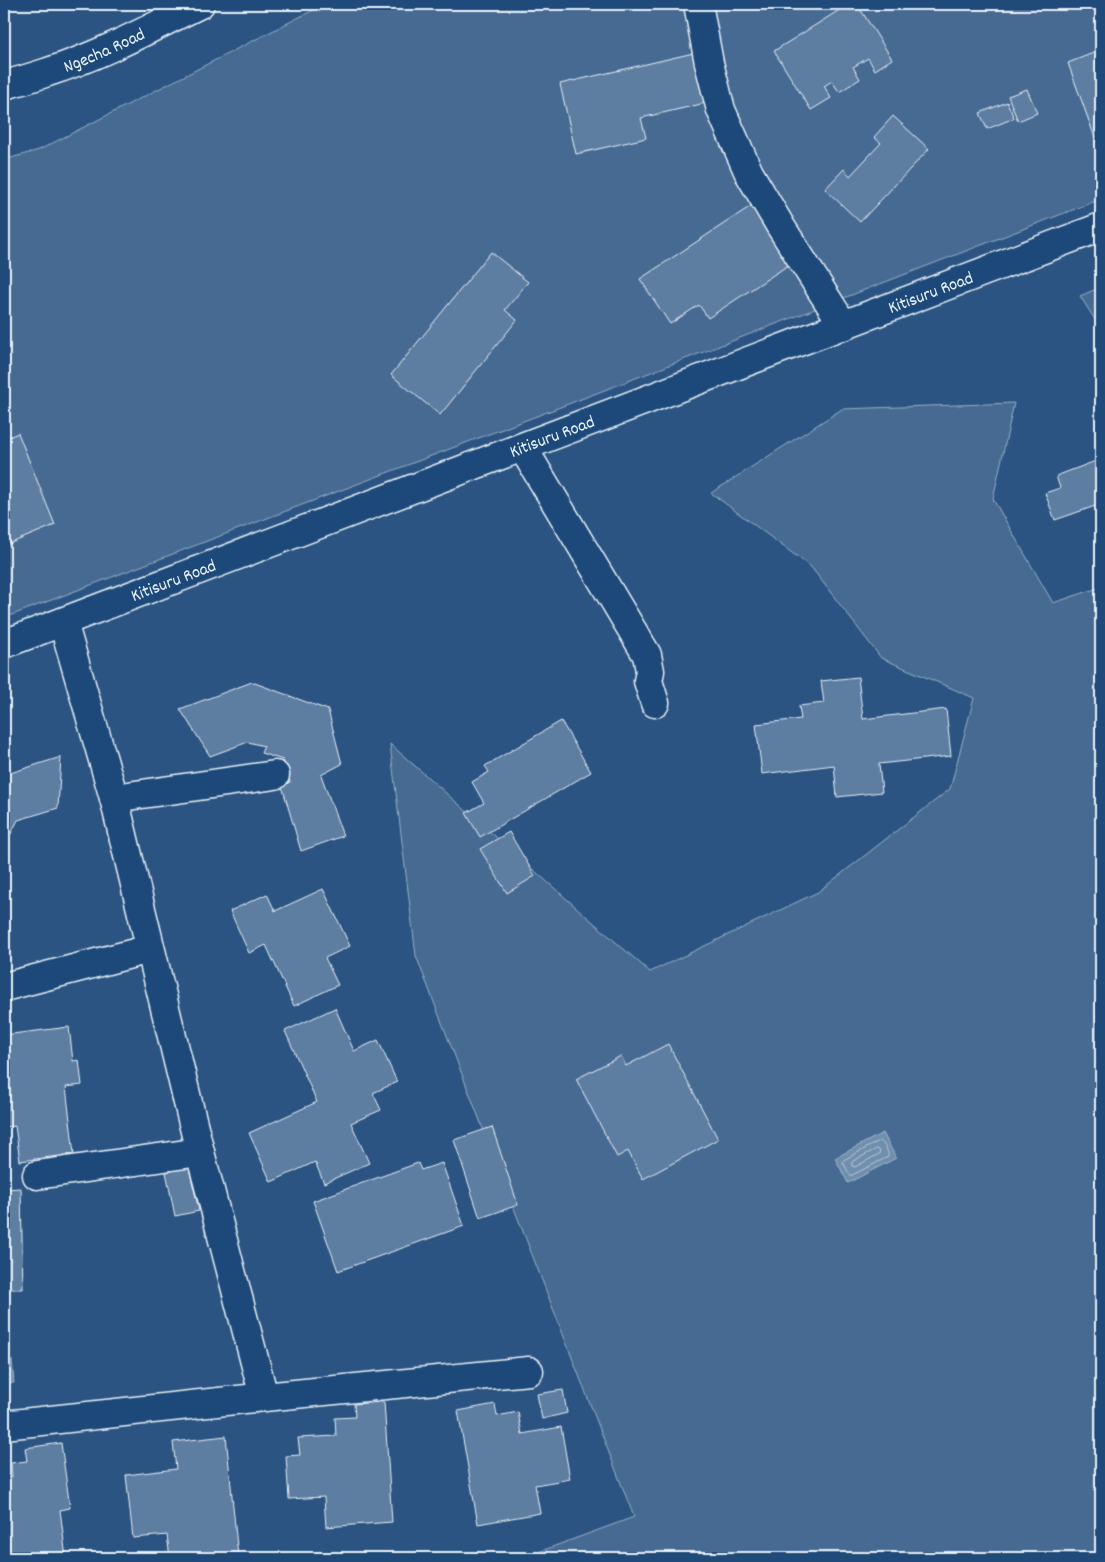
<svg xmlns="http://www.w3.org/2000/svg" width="1105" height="1562" font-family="Dekko,sans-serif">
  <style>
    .green { fill: #476b93; stroke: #98aec6 }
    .water { fill: #708ead; stroke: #a0b6cb }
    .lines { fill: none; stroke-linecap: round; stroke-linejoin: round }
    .shore { stroke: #b8c9da; stroke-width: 1 }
    .building { fill: #5d7da1; stroke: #e8f1f8 }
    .minor-casing { stroke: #e8f1f8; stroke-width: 31 }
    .major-casing { stroke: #e8f1f8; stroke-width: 31 }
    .minor { stroke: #1f4a7a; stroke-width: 28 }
    .major { stroke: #1f4a7a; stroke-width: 28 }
    .labels { text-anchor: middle; stroke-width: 5; stroke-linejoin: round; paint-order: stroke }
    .street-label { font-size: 18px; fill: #e8f1f8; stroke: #1f4a7a }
  </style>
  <rect width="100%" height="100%" fill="#2b5482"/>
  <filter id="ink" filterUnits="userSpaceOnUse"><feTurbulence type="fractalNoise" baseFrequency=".02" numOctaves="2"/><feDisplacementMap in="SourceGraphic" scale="10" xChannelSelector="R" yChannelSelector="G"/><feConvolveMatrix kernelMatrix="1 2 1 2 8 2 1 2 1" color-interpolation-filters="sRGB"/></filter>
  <g filter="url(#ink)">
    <path class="green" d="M325 4H1101V199L563 406 4 618V160L39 150Z
      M1101 287V329L1080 296Z
      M1014 403 993 499 1053 603 1101 587V848L1098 924 1096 1052 1101 1055V1558H522L634 1517 416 956 390 744 650 972 818 892 950 789 974 698 881 658 811 567 711 493 842 409Z"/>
    <path class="water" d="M883 1133 896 1158 848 1183 835 1158Z
      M12 1360 14 1383 4 1384V1361Z"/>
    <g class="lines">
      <path class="shore" d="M880 1141C884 1143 889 1152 888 1157L852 1175H850L843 1162 844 1160Z
        M877 1149 880 1151 879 1154 855 1167 852 1166V1162Z"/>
    </g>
    <path class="building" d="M849 4H857L892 59 875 70 868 58 853 67 860 79 839 92 832 81 824 86 831 98 811 110 774 51Z
      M1101 50V145L1098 146 1068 63Z
      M698 52 710 102 641 118 646 138 576 154 560 84Z
      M1027 89 1037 113 1018 121 1008 96Z
      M1007 102 1014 118 987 129 980 113Z
      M893 116 929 149 860 222 825 189 844 169 850 176 881 143 874 137Z
      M751 206 790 264 708 318 699 305 670 324 640 279Z
      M491 252 528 282 505 310 517 320 440 415 391 375Z
      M18 433 55 525 4 546V439Z
      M1101 459V506V504L1055 520 1045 493 1060 488 1056 476Z
      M858 677 863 719 946 709 951 756 879 764 882 792 837 797 834 765 762 774 756 724 801 719 799 706 824 703 821 681Z
      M252 682 328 710 342 764 321 775 343 836 301 851 282 786 290 782 283 760 261 753 264 746 248 742 210 756 180 709Z
      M561 721 591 772 480 837 466 813 484 803 472 782 489 772 485 766Z
      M61 757 58 808 18 820 4 847V775Z
      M509 832 535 876 507 893 480 849Z
      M323 889 350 946 325 958 338 985 294 1006 266 945 249 953 230 911 267 894 275 911Z
      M335 1008 354 1051 378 1040 397 1082 373 1093 381 1110 351 1123 369 1163 324 1183 315 1162 271 1182 249 1133 317 1102 285 1031Z
      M69 1027 73 1061 79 1060 82 1085 66 1087 74 1154 20 1161 15 1126 4 1127V1035Z
      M668 1044 718 1139 643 1179 628 1151 617 1157 576 1079 621 1056 626 1066Z
      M492 1127 518 1205 480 1218 454 1140Z
      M418 1163 421 1170 442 1163 464 1226 338 1271 313 1201Z
      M189 1167 199 1211 175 1216 166 1172Z
      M21 1188 23 1289H4V1189Z
      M563 1390 567 1413 542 1419 537 1394Z
      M384 1402 392 1522 326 1527 324 1497 289 1499 286 1456 300 1455 298 1438 336 1436 335 1418 355 1417 354 1404Z
      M495 1404 497 1416 518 1412 522 1434 561 1427 570 1479 535 1485 540 1513 478 1524 458 1411Z
      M226 1436 238 1556 219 1558H170L167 1535 133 1538 126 1475 176 1469 173 1442Z
      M61 1443 70 1508 60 1510 66 1558H9L7 1540 4 1541V1478L12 1477 11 1463 27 1461 25 1448Z"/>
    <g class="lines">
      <g class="minor-casing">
        <g id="minor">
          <path d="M698 4 709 63 721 110 749 173 781 227 844 326"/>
          <path d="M523 448 647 655 650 671 648 681 655 703"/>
          <path d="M63 622 114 798 200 1152 264 1397 529 1371"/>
          <path id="s1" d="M4 644 1101 227"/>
          <path d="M114 798 275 775"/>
          <path d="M4 987 150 949"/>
          <path d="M37 1175 200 1152"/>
          <path d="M4 1425 264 1397"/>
        </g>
      </g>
      <g class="major-casing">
        <g id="major">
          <path id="s2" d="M4 85C19 81 34 77 48 72 101 55 151 28 200 4"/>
        </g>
      </g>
      <use href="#minor" class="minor"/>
      <use href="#major" class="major"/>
    </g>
  </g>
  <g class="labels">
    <g class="street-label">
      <text dy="6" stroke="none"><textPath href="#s2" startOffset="106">Ngecha Road</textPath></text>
      <text dy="6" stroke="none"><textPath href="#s1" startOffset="991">Kitisuru Road</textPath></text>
      <text dy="6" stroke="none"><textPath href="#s1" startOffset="586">Kitisuru Road</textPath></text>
      <text dy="6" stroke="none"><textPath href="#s1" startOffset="181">Kitisuru Road</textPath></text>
    </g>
  </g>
  <rect width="1105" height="1562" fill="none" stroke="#1f4a7a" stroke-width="20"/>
  <rect x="10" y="10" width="1085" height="1542" fill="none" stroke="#e8f1f8" stroke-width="2" filter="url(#ink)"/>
</svg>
